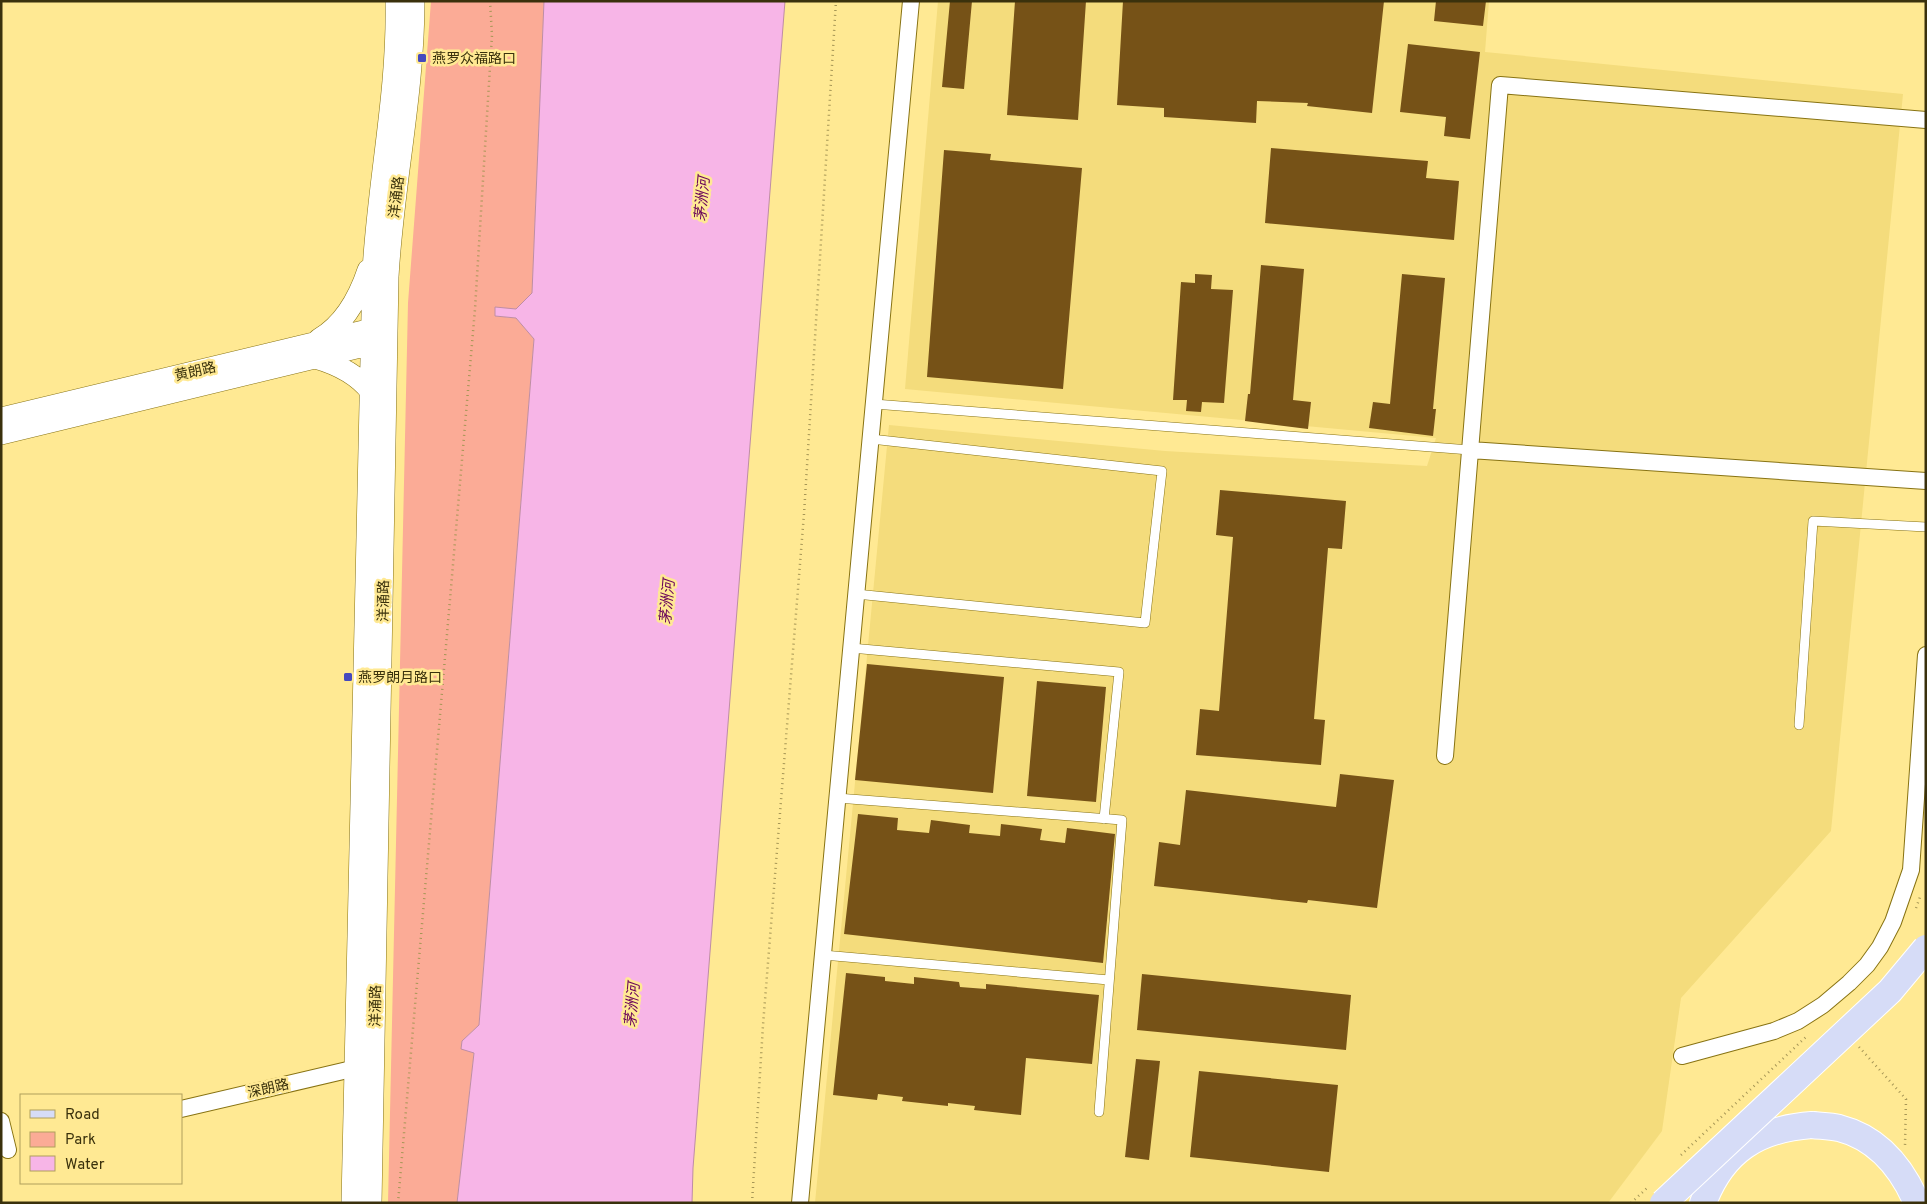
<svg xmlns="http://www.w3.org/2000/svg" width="1927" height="1204" font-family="Overpass,'Noto Sans SC',sans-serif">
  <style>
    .built { fill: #f4dc7c }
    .green { fill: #fbab96 }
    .water { fill: #f7b5e7; stroke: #be8da5 }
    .building { fill: #765217 }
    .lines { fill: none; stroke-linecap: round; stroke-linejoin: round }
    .service-casing { stroke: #887313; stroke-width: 10 }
    .minor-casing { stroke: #887313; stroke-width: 18 }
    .tertiary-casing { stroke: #887313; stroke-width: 22 }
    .primary-casing { stroke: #fff; stroke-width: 28 }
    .path { stroke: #a69656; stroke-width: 2.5; stroke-dasharray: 1 4; stroke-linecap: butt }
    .service { stroke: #fff; stroke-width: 9 }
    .minor { stroke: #fff; stroke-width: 16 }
    .tertiary { stroke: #fff; stroke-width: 21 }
    .primary { stroke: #d6dcf7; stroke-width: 26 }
    .primary-bridge-casing { stroke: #fff; stroke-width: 28; stroke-linecap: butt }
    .primary-bridge { stroke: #d6dcf7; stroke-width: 26 }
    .poi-dot { fill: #4549be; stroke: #ffe993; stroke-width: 2 }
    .labels { text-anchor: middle; stroke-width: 5; stroke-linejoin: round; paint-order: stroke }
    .poi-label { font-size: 14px; fill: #3a310c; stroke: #ffe993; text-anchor: start }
    .street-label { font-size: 14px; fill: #3a310c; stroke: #ffe993 }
    .water-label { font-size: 15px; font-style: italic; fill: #68025a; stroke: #ffe993 }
  </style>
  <rect width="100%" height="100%" fill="#ffe993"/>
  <path class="built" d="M938 1H1489L1485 52 1903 94 1831 831 1681 998 1662 1131 1608 1203H815L889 425 1165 451 1427 466 1436 438 905 389Z"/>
  <path class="green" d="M431 1H544L532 293 516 310 495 307V316L516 318 534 339 479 1025 462 1041 461 1048 474 1052 457 1203H388L408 303Z"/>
  <path class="water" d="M544 1H785L693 1168 692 1203H457L474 1053 461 1049 462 1041 479 1025 534 339 516 318 495 316V307L516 309 532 293Z"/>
  <path class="building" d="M950 1H972L964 89 942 87Z
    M1015 1H1086L1078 120 1007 115Z
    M1123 1H1384L1372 113 1307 106 1308 103 1257 101 1256 123 1164 117V108L1117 105Z
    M1436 1H1486L1483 26 1434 21Z
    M1408 44 1480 52 1470 139 1444 136 1446 117 1400 112Z
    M1271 148 1428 161 1426 178 1459 181 1454 240 1265 223Z
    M944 150 991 154 990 160 1082 168 1063 389 927 377Z
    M1261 265 1304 269 1293 400 1311 402 1308 429 1245 421 1248 394H1250Z
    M1195 274 1212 275 1211 289 1233 290 1224 403 1202 402 1201 412 1186 411 1187 400H1173L1181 282 1195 283Z
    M1402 274 1445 278 1433 409H1436L1433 436 1369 428 1373 402 1390 404Z
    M1220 490 1346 501 1342 549 1328 548 1314 719 1325 720 1321 765 1196 755 1200 709 1219 711 1233 537 1216 535Z
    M867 664 1004 677 993 793 855 780Z
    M1037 681 1106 687 1096 802 1027 796Z
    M1340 774 1394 780 1377 908 1308 900 1307 903 1154 886 1159 842 1180 845 1186 790 1336 807Z
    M858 814 898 818 897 830 929 833 931 820 970 825 969 833 1000 836 1001 824 1042 829 1040 840 1065 843 1067 828 1115 834 1103 963 844 934Z
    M846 973 885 977V981L914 984V977L959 982 960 987 986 989V984L1099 995 1092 1064 1026 1058 1021 1115 974 1110 975 1106 948 1103V1106L902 1101 903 1097 878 1094 877 1100 833 1095Z
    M1142 974 1351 995 1346 1050 1137 1030Z
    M1136 1059 1160 1061 1149 1160 1125 1157Z
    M1199 1071 1338 1085 1329 1172 1190 1157Z"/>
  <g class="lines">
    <g class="service-casing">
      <path id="service" d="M874 404 1470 450
        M856 594 1145 623 1162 471 871 439
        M851 648 1119 672 1104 819
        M1799 725 1813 521 1926 527
        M837 798 1122 820 1099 1112
        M823 955 1109 980"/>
    </g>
    <g class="minor-casing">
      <path id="minor" d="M1470 450 1926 481
        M1445 756 1500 85 1926 120
        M1682 1056 1774 1031 1798 1021 1823 1005 1849 983 1867 965 1880 947 1893 922 1911 870 1926 655
        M181 1109 356 1068
        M1 1121 8 1150
        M800 1203 911 1"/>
    </g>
    <g class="tertiary-casing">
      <path id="tertiary" d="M319 339C345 324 359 297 368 270
        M315 358C336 364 358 375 371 392
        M1 418 372 329 386 331
        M1 434 385 341
        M352 1203 373 271C378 181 398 92 396 1
        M371 1203 388 277C393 185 414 94 414 1"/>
    </g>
    <g class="primary-casing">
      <path id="primary" d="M1703 1203C1723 1150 1758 1129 1812 1125"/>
    </g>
    <path class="path" d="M1916 908 1920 897
      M1859 1047 1906 1099 1905 1146
      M1681 1155 1808 1035
      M398 1203 475 309 492 35 490 1
      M752 1203 763 1025 804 514 836 1
      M1631 1203 1647 1188"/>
    <use href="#service" class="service"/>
    <use href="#minor" class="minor"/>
    <use href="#tertiary" class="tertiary"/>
    <use href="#primary" class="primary"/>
    <g class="primary-bridge-casing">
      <path id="primary-bridge" d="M1812 1125C1821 1126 1830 1126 1839 1128 1878 1138 1902 1168 1917 1203
        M1663 1203 1890 991 1926 948"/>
    </g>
    <use href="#primary-bridge" class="primary-bridge"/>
  </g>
  <g class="poi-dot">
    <rect x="417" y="53" width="10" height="10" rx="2.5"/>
    <rect x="343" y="672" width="10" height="10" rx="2.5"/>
  </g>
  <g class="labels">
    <g class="poi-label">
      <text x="432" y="63">燕罗众福路口</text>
      <text x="358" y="682">燕罗朗月路口</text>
    </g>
    <g class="street-label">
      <text transform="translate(396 197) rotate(-83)" y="5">洋涌路</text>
      <text transform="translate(195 371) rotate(-13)" y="5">黄朗路</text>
      <text transform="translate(383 601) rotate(-89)" y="5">洋涌路</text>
      <text transform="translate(375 1006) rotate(-89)" y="5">洋涌路</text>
      <text transform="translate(268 1088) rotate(-13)" y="5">深朗路</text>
    </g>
    <g class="water-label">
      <text transform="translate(702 199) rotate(-85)" y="5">茅洲河</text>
      <text transform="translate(667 602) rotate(-85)" y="5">茅洲河</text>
      <text transform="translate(632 1005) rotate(-85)" y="5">茅洲河</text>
    </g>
  </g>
  <rect width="1927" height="1204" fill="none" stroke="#3a310c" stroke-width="5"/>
  <rect x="20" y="1094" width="162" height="90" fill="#ffe993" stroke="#b09f5d"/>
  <rect x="30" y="1110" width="25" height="8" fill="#d6dcf7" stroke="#b09f5d"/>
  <text x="65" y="1119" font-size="15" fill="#3a310c">Road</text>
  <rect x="30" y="1132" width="25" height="15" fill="#fbab96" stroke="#b09f5d"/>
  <text x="65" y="1144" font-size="15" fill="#3a310c">Park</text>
  <rect x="30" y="1156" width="25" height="15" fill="#f7b5e7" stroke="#b09f5d"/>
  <text x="65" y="1169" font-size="15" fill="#3a310c">Water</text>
</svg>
